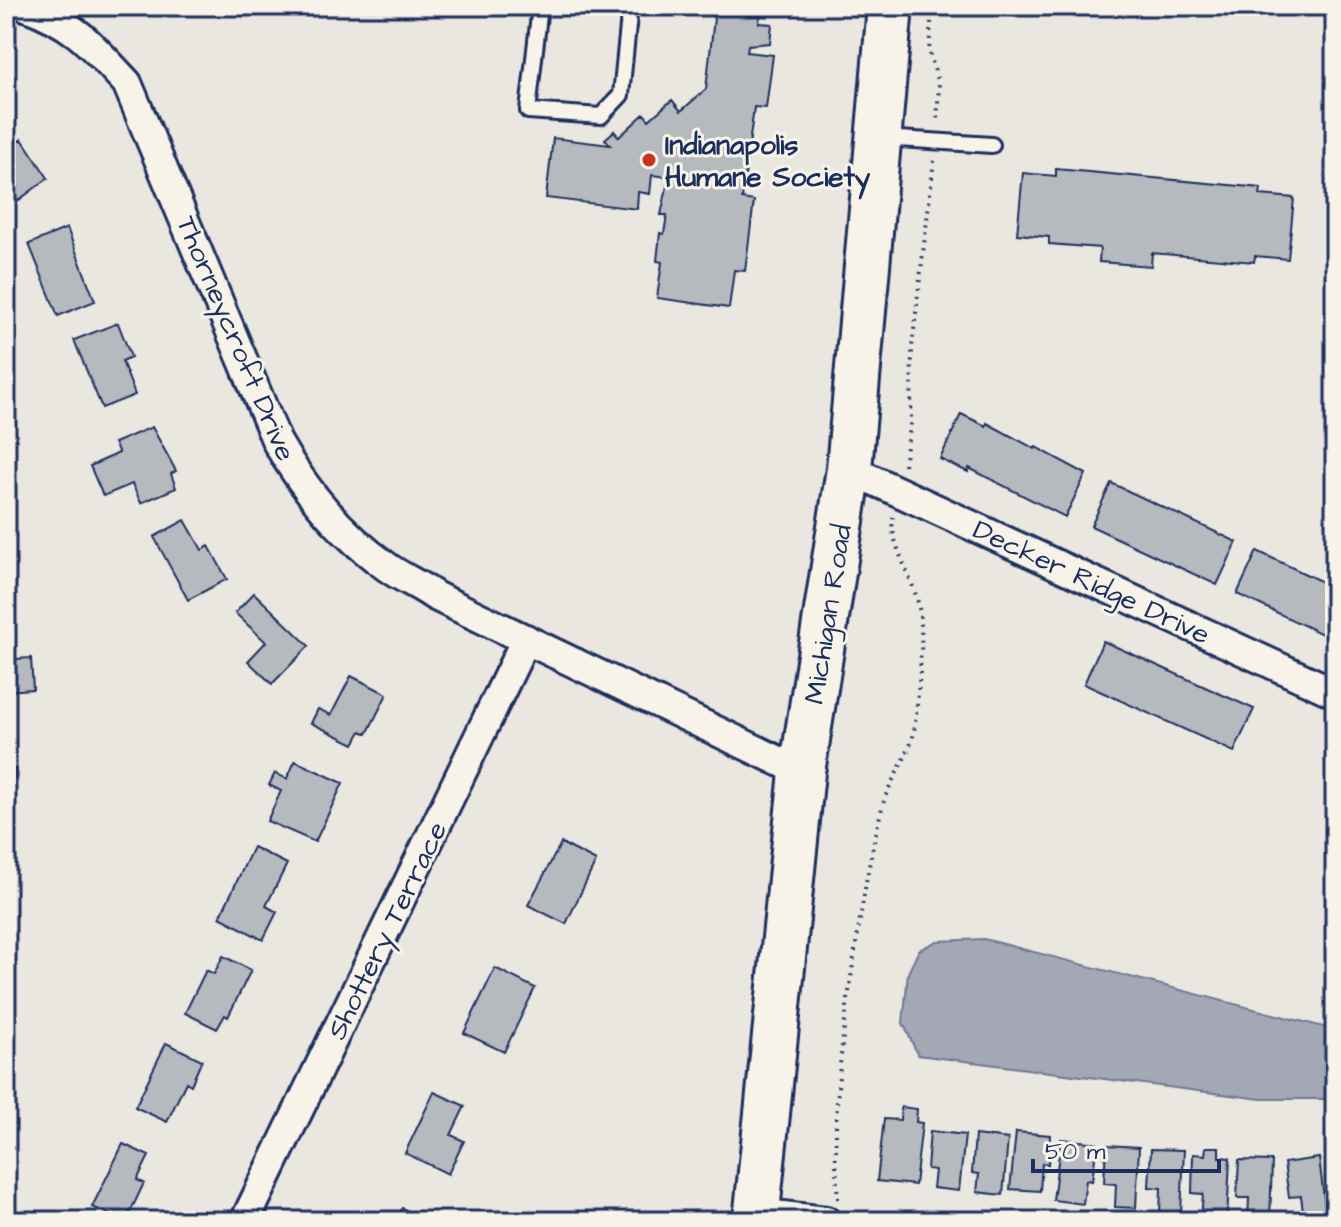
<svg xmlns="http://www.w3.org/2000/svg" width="1341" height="1227" font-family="'Architects Daughter',sans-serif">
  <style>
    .water { fill: #a3a8b4; stroke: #6d7892; stroke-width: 2 }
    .building { fill: #b6babf; stroke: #1b2f5e; stroke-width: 2 }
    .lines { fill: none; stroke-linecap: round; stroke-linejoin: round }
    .service-casing { stroke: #1b2f5e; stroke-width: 20 }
    .minor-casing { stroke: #1b2f5e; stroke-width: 34 }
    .primary-casing { stroke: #1b2f5e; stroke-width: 50 }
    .path { stroke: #1b2f5e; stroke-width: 4; stroke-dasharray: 2 6; stroke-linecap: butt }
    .service { stroke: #f7f3e8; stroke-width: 14 }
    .minor { stroke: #f7f3e8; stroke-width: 28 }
    .primary { stroke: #f7f3e8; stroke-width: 44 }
    .poi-dot { fill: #c8321e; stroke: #f7f3e8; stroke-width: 3 }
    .labels { text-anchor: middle; stroke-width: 6; stroke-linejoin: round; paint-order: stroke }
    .poi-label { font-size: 28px; font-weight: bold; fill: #1b2f5e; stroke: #f7f3e8; text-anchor: start }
    .street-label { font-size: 28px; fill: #1b2f5e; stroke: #f7f3e8 }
  </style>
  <rect width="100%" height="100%" fill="#eae7e0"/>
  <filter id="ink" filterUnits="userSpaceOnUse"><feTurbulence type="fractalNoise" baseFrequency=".0125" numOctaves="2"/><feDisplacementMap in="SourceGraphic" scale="16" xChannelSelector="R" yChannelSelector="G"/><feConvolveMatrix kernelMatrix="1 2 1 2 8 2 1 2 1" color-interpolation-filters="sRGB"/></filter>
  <g filter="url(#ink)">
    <path class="water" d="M984 939 1335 1030V1080L1330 1083 1335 1099H1261L918 1055 903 1023 908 973 919 950 937 941Z"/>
    <path class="building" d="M703 6H761L759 23 772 24 770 43 748 45 747 52 773 55 766 108 754 107 742 199 754 201 745 271 734 270 729 308 657 298 662 262 657 261 660 233 664 234 667 215H661L669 177 652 175 650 194 638 192 637 209 546 198 553 138 610 145 605 139 614 131 619 137 644 114 649 120 672 100 681 111 706 89 714 18Z
      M22 139 48 178 15 203 6 190V150Z
      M1056 169 1261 188 1260 195 1294 198 1288 259 1255 256 1254 262 1152 253 1151 266 1099 262 1100 248 1049 244V237L1017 234 1023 173 1056 176Z
      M67 228 95 301 58 316 29 244Z
      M118 323 131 357 122 361 135 395 102 408 74 340Z
      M961 414 986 426 987 423 1035 449 1036 447 1086 474 1065 517 969 468 968 472 940 459Z
      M152 427 176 471 171 474 176 488 141 503 132 484 103 496 90 466 119 453 114 443Z
      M1111 483 1237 542 1217 585 1091 526Z
      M185 520 202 550 209 546 227 579 188 600 154 537Z
      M1257 551 1335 588V640L1237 594Z
      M254 593 309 646 272 684 248 661 266 642 235 613Z
      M6 633H13L15 659 31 658 33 689 6 691Z
      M1103 641 1254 709 1234 752 1084 684Z
      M351 676 387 694 367 734 361 731 354 744 311 723 318 709 331 715Z
      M295 761 343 783 315 842 267 821 281 791 269 785 275 773 287 779Z
      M6 769H15L12 796H6Z
      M561 843 596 861 566 924 528 905Z
      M253 847 287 864 266 906 277 912 263 940 220 917Z
      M223 956 251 970 228 1017 225 1015 217 1029 185 1013 206 970 214 974Z
      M495 968 535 988 504 1052 464 1033Z
      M166 1043 202 1060 191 1085 186 1082 167 1122 135 1107Z
      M434 1092 465 1106 451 1135 464 1141 448 1174 405 1153Z
      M901 1107 917 1109 916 1122 922 1123 915 1185 877 1181 884 1119 900 1120Z
      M930 1131 965 1135 959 1191 933 1188 935 1170 927 1169Z
      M1016 1132 1050 1135 1048 1164 1042 1163 1040 1191 1010 1189Z
      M975 1135 1008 1139 1003 1195 977 1192 979 1174 972 1173Z
      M1061 1139 1097 1143 1092 1181 1086 1180 1083 1204 1053 1200Z
      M123 1144 149 1156 137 1180 144 1183 126 1221 92 1207Z
      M1106 1145 1139 1147 1136 1208 1115 1207 1116 1184 1104 1183Z
      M1206 1147H1219V1157L1230 1158 1227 1220 1201 1219 1203 1194 1192 1193 1193 1154 1205 1155Z
      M1151 1149 1184 1150 1181 1213 1160 1212 1161 1188 1149 1187Z
      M1319 1158 1326 1215 1304 1218 1301 1196 1289 1197 1284 1163Z
      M1239 1160 1272 1161 1270 1221H1248L1249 1198H1237Z
      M402 1208 427 1221H396Z"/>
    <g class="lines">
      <g class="service-casing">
        <path id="service" d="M540 6 528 111 601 116 621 95 630 6
          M883 138 992 145"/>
      </g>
      <g class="minor-casing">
        <path id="minor" d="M26 6C77 25 92 46 127 83L277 442C305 491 341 534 387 567 402 578 420 585 435 596L802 772
          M849 469 1335 693
          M757 1213 826 1221
          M245 1221 526 639"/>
      </g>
      <g class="primary-casing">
        <path id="primary" d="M756 1221 802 772 849 469 890 6"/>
      </g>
      <path class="path" d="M932 6 929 52 939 84 937 123
        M904 465 911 422 912 347 934 160
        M838 1199C831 1115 842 1040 854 957 862 907 869 857 882 808 889 778 913 754 915 724 918 691 925 640 919 608 915 581 888 541 893 517"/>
      <use href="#service" class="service"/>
      <use href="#minor" class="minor"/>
      <use href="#primary" class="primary"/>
    </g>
  </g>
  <circle class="poi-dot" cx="649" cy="160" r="8"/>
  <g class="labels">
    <g class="poi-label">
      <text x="665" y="154">Indianapolis<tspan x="665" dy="32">Humane Society</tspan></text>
    </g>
    <g class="street-label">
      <text transform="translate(237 338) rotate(67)" y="10">Thorneycroft Drive</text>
      <text transform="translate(1092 581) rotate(25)" y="10">Decker Ridge Drive</text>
      <text transform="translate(827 614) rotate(-81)" y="10">Michigan Road</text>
      <text transform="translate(386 930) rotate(-64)" y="10">Shottery Terrace</text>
    </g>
  </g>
  <rect width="1341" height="1227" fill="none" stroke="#f7f3e8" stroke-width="32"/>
  <rect x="16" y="16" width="1309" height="1195" fill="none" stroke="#1b2f5e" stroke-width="3" filter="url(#ink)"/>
  <path d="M1033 1159v12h186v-12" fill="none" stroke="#1b2f5e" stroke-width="4"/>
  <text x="1045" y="1159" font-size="24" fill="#1b2f5e" stroke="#f7f3e8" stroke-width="6" paint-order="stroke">50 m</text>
</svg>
